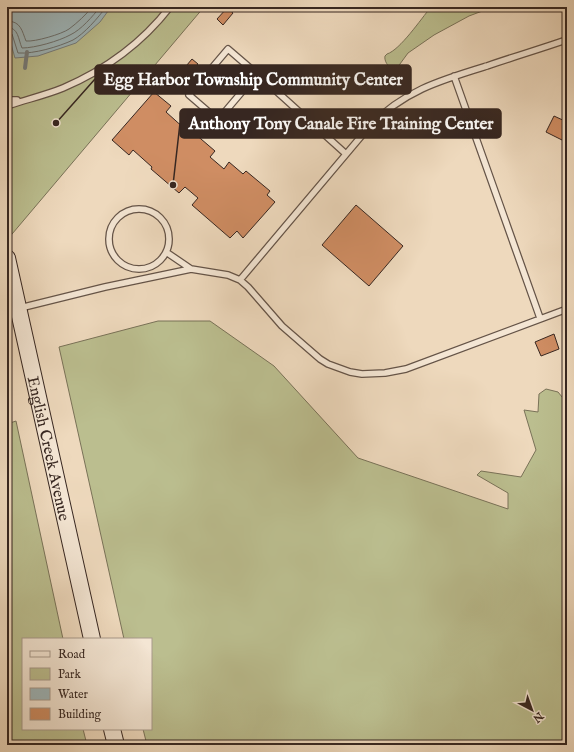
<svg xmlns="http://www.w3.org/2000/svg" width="574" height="752" font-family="'IM FELL English',serif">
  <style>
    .green { fill: #bbbe8f; stroke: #797258 }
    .water { fill: #9eb7bc; stroke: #757d7e }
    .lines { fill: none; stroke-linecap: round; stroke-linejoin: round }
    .shore { stroke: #6a6f6e; stroke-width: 1 }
    .stream { stroke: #757d7e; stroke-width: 4 }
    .building { fill: #cf8d63; stroke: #372721 }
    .lane-casing { stroke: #655448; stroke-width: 8 }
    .secondary-casing { stroke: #372721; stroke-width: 18 }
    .lane { stroke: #f4e6d4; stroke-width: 5.5 }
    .secondary { stroke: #f4e6d4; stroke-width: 16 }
    .labels { text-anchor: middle; stroke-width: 3; stroke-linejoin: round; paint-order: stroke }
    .street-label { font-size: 16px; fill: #372721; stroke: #f4e6d4 }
    .leader { fill: none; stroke: #372721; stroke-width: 1.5 }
    .callout-dot { fill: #372721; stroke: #f4e6d4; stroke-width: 1.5 }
    .callout { fill: #372721; stroke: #372721; stroke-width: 1.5 }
    .callout-label { font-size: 17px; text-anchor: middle; font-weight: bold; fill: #fff }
  </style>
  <rect width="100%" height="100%" fill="#eed9bd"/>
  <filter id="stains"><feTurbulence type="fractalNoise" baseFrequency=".005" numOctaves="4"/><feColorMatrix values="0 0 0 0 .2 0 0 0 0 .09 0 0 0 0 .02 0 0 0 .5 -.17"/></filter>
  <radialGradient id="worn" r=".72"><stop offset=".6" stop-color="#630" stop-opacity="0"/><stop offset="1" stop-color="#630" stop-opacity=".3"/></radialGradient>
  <path class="green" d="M7 7H204L7 240Z
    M431 7H493L469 16 434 35 408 53 397 68 393 69C388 67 384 61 385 56L387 54C400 50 421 19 431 7Z
    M158 321H210L274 366 358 458 508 509V493L477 475 481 471 521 477 536 450 524 410 538 412 539 394 546 389 558 392 567 403V745H147L143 729H151V639H124L59 347Z
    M16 421 63 639H23V729H83L87 745H7V424Z"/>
  <path class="water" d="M7 7H111L100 22 76 43 38 56 15 58 7 30Z"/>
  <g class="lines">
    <path class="shore" d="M7 21C21 21 22 31 26 41 35 42 62 34 69 29 77 23 86 15 92 7
      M7 27C19 28 18 39 22 48 35 48 59 41 70 35 81 30 93 16 100 7
      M7 32 12 34 18 53C34 54 58 47 73 40 84 34 98 18 106 7"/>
    <path class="stream" d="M25 68 27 52"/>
  </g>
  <path class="building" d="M227 8 233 13 223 25 217 19Z
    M192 59 198 64 176 90 170 85Z
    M154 92 171 106 166 112 185 129 187 127 215 151 210 157 224 169 229 162 243 174 246 171 270 191 267 195 275 202 243 238 237 231 230 238 192 205 198 198 185 187 179 193 151 169 152 167 133 150 129 155 112 140Z
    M554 116 567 122V130L562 140 546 132Z
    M356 205 403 246 369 286 322 245Z
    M554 334 559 349 541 356 535 342Z"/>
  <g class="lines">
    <g class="lane-casing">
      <path id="lane" d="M257 74 218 120 189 95 228 49 264 80 346 154
        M454 76 540 318
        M7 100H17
        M7 107 10 105C28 99 46 95 63 88 105 70 142 43 170 7
        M109 239a30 30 0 1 1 60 0a30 30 0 1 1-60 0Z
        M166 252 191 269
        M240 280 369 127C403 91 441 80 487 66 513 57 540 49 566 40
        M20 308 105 287 191 269 228 275 240 280 248 287 282 326 320 359 328 364 350 372 362 374 385 373 406 369 567 309"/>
    </g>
    <g class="secondary-casing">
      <g id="secondary">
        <path id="s1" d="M7 258 92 639"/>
        <path d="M112 729 116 745"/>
      </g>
    </g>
    <use href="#lane" class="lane"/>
    <use href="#secondary" class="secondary"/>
  </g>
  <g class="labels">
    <g class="street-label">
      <text dy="6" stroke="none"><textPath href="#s1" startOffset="195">English Creek Avenue</textPath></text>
    </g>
  </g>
  <path class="leader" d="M56 123L95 79M173 185L180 123"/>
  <g class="callout-dot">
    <circle cx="56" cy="123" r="4"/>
    <circle cx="173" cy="185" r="4"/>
  </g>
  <g class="callout">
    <rect x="95" y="65" width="316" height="29" rx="4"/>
    <rect x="180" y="109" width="321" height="29" rx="4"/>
  </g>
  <g class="callout-label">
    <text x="253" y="85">Egg Harbor Township Community Center</text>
    <text x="341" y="129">Anthony Tony Canale Fire Training Center</text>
  </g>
  <rect width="574" height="752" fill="none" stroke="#eed9bd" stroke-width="24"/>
  <rect x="8" y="8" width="558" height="736" fill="none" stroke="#372721" stroke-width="2"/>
  <rect x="12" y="12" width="550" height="728" fill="none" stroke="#372721"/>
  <rect x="22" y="638" width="130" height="92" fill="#f4e6d4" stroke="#a89a8c"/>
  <rect x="30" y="651" width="20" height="6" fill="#f4e6d4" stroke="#a89a8c"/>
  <text x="58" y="658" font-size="12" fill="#372721">Road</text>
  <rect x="30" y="668" width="20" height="12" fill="#bbbe8f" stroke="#a89a8c"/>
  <text x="58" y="678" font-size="12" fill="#372721">Park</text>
  <rect x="30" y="688" width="20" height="12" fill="#9eb7bc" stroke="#a89a8c"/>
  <text x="58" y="698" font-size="12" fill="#372721">Water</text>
  <rect x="30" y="708" width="20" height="12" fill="#cf8d63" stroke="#a89a8c"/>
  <text x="58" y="718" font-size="12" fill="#372721">Building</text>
  <g transform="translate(532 710) rotate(139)" stroke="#f4e6d4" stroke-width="3" paint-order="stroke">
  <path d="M0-3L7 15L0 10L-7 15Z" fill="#372721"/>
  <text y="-6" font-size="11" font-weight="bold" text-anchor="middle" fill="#372721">N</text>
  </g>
  <rect width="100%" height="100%" filter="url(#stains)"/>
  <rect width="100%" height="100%" fill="url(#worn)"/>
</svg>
